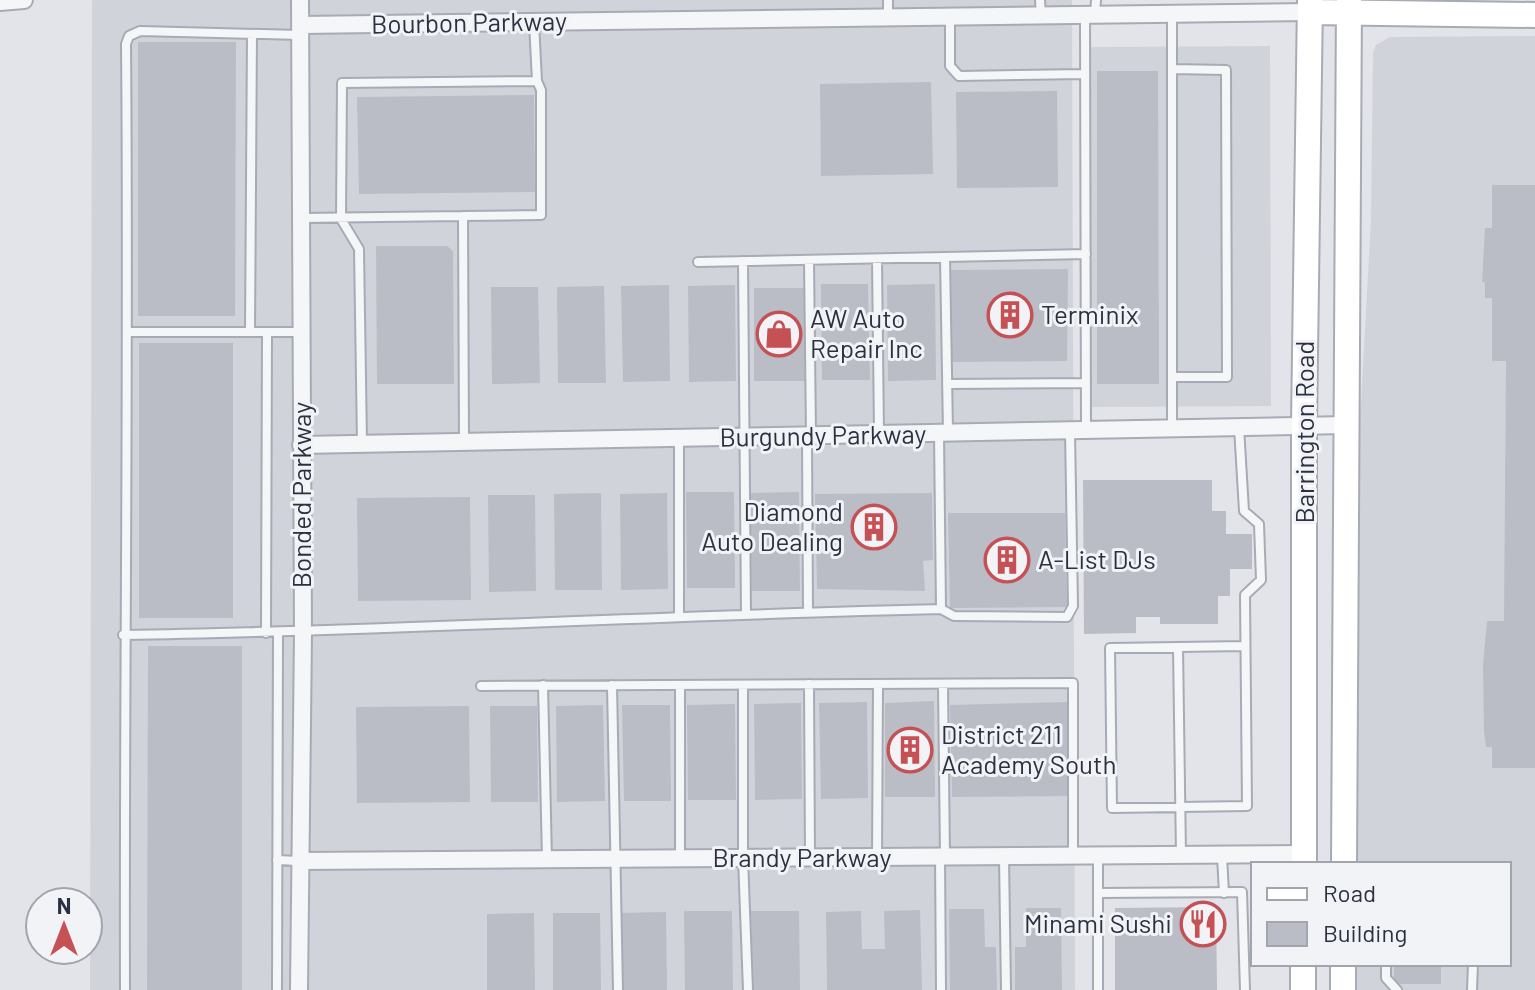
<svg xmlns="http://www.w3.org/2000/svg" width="1535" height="990" font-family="Barlow,sans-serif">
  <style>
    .built { fill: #d1d3db }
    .building { fill: #babdc6 }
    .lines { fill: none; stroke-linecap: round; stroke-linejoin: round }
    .lane-casing { stroke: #a7abb4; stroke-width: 12 }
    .street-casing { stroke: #a7abb4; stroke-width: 20 }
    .secondary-casing { stroke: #a7abb4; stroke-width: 28 }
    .lane { stroke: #f5f6f8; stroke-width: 8 }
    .street { stroke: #f5f6f8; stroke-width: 16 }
    .secondary { stroke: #fff; stroke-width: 24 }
    .labels { text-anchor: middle; stroke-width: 6; stroke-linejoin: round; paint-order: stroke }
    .street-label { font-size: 26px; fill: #2b3140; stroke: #f2f3f7 }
    .poi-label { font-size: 26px; fill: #2b3140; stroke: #f2f3f7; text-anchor: start }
  </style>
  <rect width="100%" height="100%" fill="#e2e4ea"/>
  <path class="built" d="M92 0H1072L1075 990H90Z
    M1535 36V990H1357V964H1509V864H1357L1359 441 1371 219 1373 53 1376 45 1390 37Z
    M1270 46 1271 406 1086 407 1085 47Z"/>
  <path class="building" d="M138 42H236L235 316H138Z
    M1097 71H1158L1159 384H1097Z
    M931 82 933 174 821 176 820 84Z
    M1057 91 1058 187 957 188 956 92Z
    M534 95 535 192 359 194 357 97Z
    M1492 185H1535V768H1492V747H1486L1484 731 1483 666 1487 621H1504L1506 361H1492V298H1485V282H1482L1485 228H1492Z
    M376 246H447L453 251 454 384H377Z
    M1068 269 1067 361 952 362 951 270Z
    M821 284H868L870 380H822Z
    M935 284 936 380 888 381 887 285Z
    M669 285 670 381 623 382 621 286Z
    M735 285 736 381 689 382 688 286Z
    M604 286 606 383H558L557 287Z
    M491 287H538L540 383 492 384Z
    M754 288H804L805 381H754Z
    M139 343H233V618H139Z
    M1083 480H1212V511H1226V534H1252V569H1230V596H1218V624H1160V617H1136V633L1084 634Z
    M686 492H734L735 588H687Z
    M799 492 800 591H752L750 493Z
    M601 493 602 590H555L554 494Z
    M667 493 668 589 621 590 620 494Z
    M932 493 933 560 923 561 925 591 817 589 815 494Z
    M488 495H535L536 591 489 592Z
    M470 497 471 600 358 601 357 498Z
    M948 513H1065L1067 607 950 608Z
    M148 646H242V990H147Z
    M934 701 935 797H885V703Z
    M867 702 868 798 821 799 819 703Z
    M1068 702 1070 796 952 797 950 705Z
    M801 703 802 799 755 800 754 704Z
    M735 704 736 800H688L687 705Z
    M603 705 605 801 557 802 556 706Z
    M622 705H670L671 801H624Z
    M469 706 470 802 357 803 356 707Z
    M490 706H537L538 802H491Z
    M1216 907 1217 990H1115V908Z
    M1026 908H1061L1062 990H1015V947H1026Z
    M949 909H984L985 947H996L997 990H950Z
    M920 910 922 990H827L826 912 861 911 862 949H885L884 911Z
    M684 911H732L733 990H685Z
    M751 911H799L800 990H753Z
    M666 912 667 990H620L619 913Z
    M534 913 535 990H487V914Z
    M553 913H600L601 990H553Z
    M1394 964H1441V984H1394Z"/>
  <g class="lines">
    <g class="lane-casing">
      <path id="lane" d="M888 0V19
        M1040 0 1041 16
        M1095 15 1096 0
        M1085 16 1086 431
        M950 18V66L959 76 1085 74
        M463 216 541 215V90L537 81
        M301 218 463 216 464 442
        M945 257 948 432
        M877 259 879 434
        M809 260 811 436
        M743 261 746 613
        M698 262 1086 254
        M129 332H301
        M250 332 252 34
        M1172 377H1227L1226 70 1172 69
        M947 384 1086 383
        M1239 427 1244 511 1259 524 1261 580 1245 595 1247 806 1112 808 1110 648 1245 646
        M1172 429V14
        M939 434 941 609
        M807 437 808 612
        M679 438V617
        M362 443 359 249 341 219 342 83 537 81 534 23
        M266 633 267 332
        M123 635C396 631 668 615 941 609L954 616 1067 617 1073 606 1070 432
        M1178 647 1181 856
        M809 684 810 858
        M543 685 547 859
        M612 685 618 990
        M680 685V858
        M743 685V858L748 990
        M943 685 945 856
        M481 686 1073 683V856
        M1222 856 1224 893
        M877 857 878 684
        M940 857 941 990
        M1004 857 1006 990
        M277 860 299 861
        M1098 893 1242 892 1245 990
        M1386 964V978L1397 990
        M125 990C124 675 129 359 126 44L129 36 140 31 300 35
        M277 990 278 633
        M1098 990V857
        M1472 990 1473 964"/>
    </g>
    <g class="street-casing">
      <path id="street" d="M0 2 24 0
        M301 25 1310 12
        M301 445 1346 425
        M299 861 1304 854
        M299 990 303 633 300 0"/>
    </g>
    <g class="secondary-casing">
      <path id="secondary" d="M1310 12 1535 15
        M1304 864V425L1310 0
        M1344 864 1349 0
        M1303 990V964
        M1343 990V964"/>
    </g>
    <use href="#lane" class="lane"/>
    <use href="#street" class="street"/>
    <use href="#secondary" class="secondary"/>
  </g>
  <defs>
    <g id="building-ring" transform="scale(2.3)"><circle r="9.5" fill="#f2f3f7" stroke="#c55155" stroke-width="1.5"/><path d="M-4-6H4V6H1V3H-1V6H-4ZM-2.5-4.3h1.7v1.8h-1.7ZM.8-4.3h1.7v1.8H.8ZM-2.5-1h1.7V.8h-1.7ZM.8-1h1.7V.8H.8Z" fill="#c55155"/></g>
    <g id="shop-ring" transform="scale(2.3)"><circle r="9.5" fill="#f2f3f7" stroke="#c55155" stroke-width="1.5"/><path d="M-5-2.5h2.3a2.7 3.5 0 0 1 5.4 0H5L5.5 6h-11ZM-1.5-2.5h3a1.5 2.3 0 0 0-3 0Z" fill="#c55155"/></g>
    <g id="restaurant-ring" transform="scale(2.3)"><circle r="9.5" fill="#f2f3f7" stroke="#c55155" stroke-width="1.5"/><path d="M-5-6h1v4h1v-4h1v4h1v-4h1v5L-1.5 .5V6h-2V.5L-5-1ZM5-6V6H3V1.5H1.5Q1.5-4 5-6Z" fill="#c55155"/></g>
  </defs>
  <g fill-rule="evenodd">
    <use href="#building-ring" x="1010" y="315"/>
    <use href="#shop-ring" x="779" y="334"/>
    <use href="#building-ring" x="874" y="527"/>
    <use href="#building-ring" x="1007" y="560"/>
    <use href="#building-ring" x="910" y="750"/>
    <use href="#restaurant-ring" x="1203" y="924"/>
  </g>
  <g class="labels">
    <g class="street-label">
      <text transform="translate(469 23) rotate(-1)" y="9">Bourbon Parkway</text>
      <text transform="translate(1305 432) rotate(-90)" y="9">Barrington Road</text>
      <text transform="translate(823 436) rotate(-1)" y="9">Burgundy Parkway</text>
      <text transform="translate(302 495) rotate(-90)" y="9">Bonded Parkway</text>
      <text x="802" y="867">Brandy Parkway</text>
    </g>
    <g class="poi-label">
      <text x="1041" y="324">Terminix</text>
      <text x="810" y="328">AW Auto<tspan x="810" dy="30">Repair Inc</tspan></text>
      <text x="843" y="521" text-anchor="end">Diamond<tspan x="843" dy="30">Auto Dealing</tspan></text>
      <text x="1038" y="569">A-List DJs</text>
      <text x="941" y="744">District 211<tspan x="941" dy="30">Academy South</tspan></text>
      <text x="1172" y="933" text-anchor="end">Minami Sushi</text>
    </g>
  </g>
  <rect x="1251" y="862" width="260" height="104" fill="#f2f3f7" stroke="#a2a5ae" stroke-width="2"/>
  <rect x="1267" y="888" width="40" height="12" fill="#ffffff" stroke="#a2a5ae" stroke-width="2"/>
  <text x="1323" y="902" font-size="24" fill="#2b3140">Road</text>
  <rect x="1267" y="922" width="40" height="24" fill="#babdc6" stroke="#a2a5ae" stroke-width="2"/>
  <text x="1323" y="942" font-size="24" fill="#2b3140">Building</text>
  <g transform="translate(64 926)"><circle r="38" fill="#f2f3f7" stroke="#a2a5ae" stroke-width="2"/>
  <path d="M0-6L14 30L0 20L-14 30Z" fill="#c55155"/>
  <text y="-12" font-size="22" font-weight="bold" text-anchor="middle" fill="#2b3140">N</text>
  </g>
</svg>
